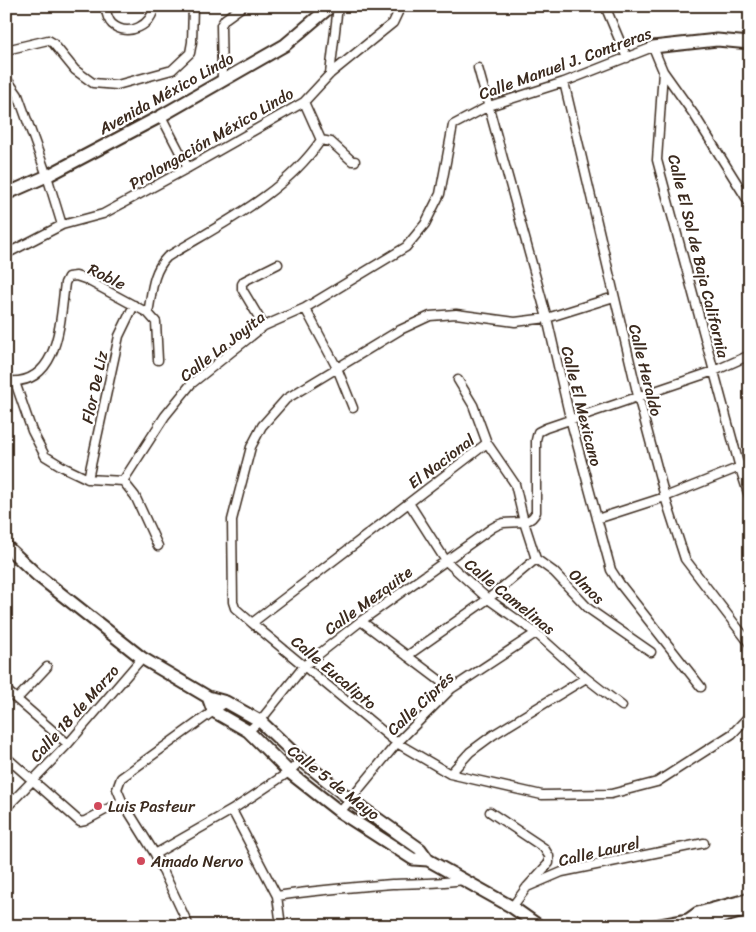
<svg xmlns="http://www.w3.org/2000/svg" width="756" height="932" font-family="Sriracha,sans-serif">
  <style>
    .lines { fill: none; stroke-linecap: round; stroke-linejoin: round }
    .street-casing { stroke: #3b2a1e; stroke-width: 11 }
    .secondary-casing { stroke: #3b2a1e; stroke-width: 15 }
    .street { stroke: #fff; stroke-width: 8 }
    .secondary { stroke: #fff; stroke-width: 11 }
    .poi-dot { fill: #d1495b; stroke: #fff; stroke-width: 2 }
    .labels { text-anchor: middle; stroke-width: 4.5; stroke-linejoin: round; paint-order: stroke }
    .street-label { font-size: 16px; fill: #3b2a1e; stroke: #fff }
    .poi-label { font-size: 16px; fill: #3b2a1e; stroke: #fff; text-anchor: start }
  </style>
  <rect width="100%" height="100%" fill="#fff"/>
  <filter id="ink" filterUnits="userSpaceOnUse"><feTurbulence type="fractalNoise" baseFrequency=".02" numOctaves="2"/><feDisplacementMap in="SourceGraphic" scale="10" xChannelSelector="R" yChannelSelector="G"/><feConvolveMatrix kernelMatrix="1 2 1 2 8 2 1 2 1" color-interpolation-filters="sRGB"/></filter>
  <g filter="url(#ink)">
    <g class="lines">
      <g class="street-casing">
        <path id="street" d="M105 6C106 12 108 20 112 24 128 38 153 25 154 6
          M605 6 627 58
          M6 50 48 40 53 43 75 70 93 83 117 85 172 70 190 53 192 42 193 6
          M478 68 547 318 570 418 611 570 620 584 701 687
          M663 71 695 116 750 204
          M330 74 338 6
          M6 78 18 95 47 176 62 225
          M222 81 221 25 225 19 243 6
          M564 82 638 396 665 497 685 559 750 644
          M304 102 321 140
          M161 116 188 168
          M321 140 331 142 352 161H355
          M6 254 62 225 103 214 188 168 304 102 330 74 393 23 401 6
          M614 297 547 318 515 322 456 314 430 316 400 330 286 399 262 426 251 447 232 520 233 602 235 608 252 623 397 743 450 774 542 795 611 794 657 782 732 734 750 715
          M305 308 337 368 353 408
          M148 313C152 293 152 272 167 257 221 224 284 194 321 140
          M264 326 242 289V284L244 281 278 264
          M458 380 473 405 487 443 515 484 524 522 536 559 554 572 589 609 651 652
          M6 381C60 387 60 320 65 283L68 277 76 276 85 279 148 313 156 322 158 360
          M15 382 32 431 45 456 63 467 88 479 123 481
          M88 479 119 336 134 305
          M123 481 165 416 191 384 264 326 305 308 406 247 425 224 440 194 453 125 489 106 564 82 653 47 663 71 657 160 740 468 750 499
          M123 481 135 496 158 546
          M409 503 446 561 488 599 536 633 586 678 622 706
          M597 519 665 497 750 463
          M361 621 451 689
          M252 623 487 443
          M407 656 488 599 536 559
          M6 690 68 744
          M17 699 47 667
          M248 731 260 721 305 665 361 621 492 528C495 526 499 524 503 523 515 521 530 526 536 512V440L538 432 546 428 714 371 750 355
          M6 757 80 822 85 821 122 801
          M450 774 470 752 493 735 586 678
          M6 808 68 744 142 658
          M232 810 277 896 281 926
          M340 812 397 743 451 689 536 633
          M490 812 544 848 549 856V863L527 887 512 907
          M155 854 232 810 289 772 301 760
          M527 887 562 872 704 843
          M277 896C315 890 353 887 392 884 416 883 438 884 462 880
          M189 926 155 854 122 801 117 789 121 778 226 702"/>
      </g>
      <g class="secondary-casing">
        <path id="secondary" d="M653 47 717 40 750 43
          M6 194 47 176 161 116 285 45 331 6
          M6 546 37 575 142 658 208 697 226 702 260 721 301 760 351 800 420 849 428 860 512 907 539 926
          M208 697 213 711 248 731 289 772 340 812 413 859 428 860
          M688 920 700 923 750 909
          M655 926 688 920 698 913 750 899"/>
      </g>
      <use href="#street" class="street"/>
      <use href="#secondary" class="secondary"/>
    </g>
  </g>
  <g class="poi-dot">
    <circle cx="98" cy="806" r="5"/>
    <circle cx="141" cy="861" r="5"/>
  </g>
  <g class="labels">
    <g class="street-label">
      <text transform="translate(565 63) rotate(-20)" y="6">Calle Manuel J. Contreras</text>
      <text transform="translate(166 93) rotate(-29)" y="6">Avenida México Lindo</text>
      <text transform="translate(211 138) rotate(-30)" y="6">Prolongación México Lindo</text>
      <text transform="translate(699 256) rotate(76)" y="6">Calle El Sol de Baja California</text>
      <text transform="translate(107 276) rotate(26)" y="6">Roble</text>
      <text transform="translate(222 346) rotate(-38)" y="6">Calle La Joyita</text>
      <text transform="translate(646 370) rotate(76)" y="6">Calle Heraldo</text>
      <text transform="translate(94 387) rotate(-78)" y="6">Flor De Liz</text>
      <text transform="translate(582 406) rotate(76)" y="6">Calle El Mexicano</text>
      <text transform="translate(441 461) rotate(-37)" y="6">El Nacional</text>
      <text transform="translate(587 586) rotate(45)" y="6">Olmos</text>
      <text transform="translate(510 596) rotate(39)" y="6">Calle Camelinas</text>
      <text transform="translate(368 600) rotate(-36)" y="6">Calle Mezquite</text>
      <text transform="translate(334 672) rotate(40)" y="6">Calle Eucalipto</text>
      <text transform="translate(420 703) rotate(-43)" y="6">Calle Ciprés</text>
      <text transform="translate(74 713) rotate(-48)" y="6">Calle 18 de Marzo</text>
      <text transform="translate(334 782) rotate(38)" y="6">Calle 5 de Mayo</text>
      <text transform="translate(599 851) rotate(-13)" y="6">Calle Laurel</text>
    </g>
    <g class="poi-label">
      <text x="108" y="812">Luis Pasteur</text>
      <text x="151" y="867">Amado Nervo</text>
    </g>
  </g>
  <rect width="756" height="932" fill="none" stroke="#fff" stroke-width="25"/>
  <rect x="12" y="12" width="731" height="907" fill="none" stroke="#3b2a1e" stroke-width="2" filter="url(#ink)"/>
</svg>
